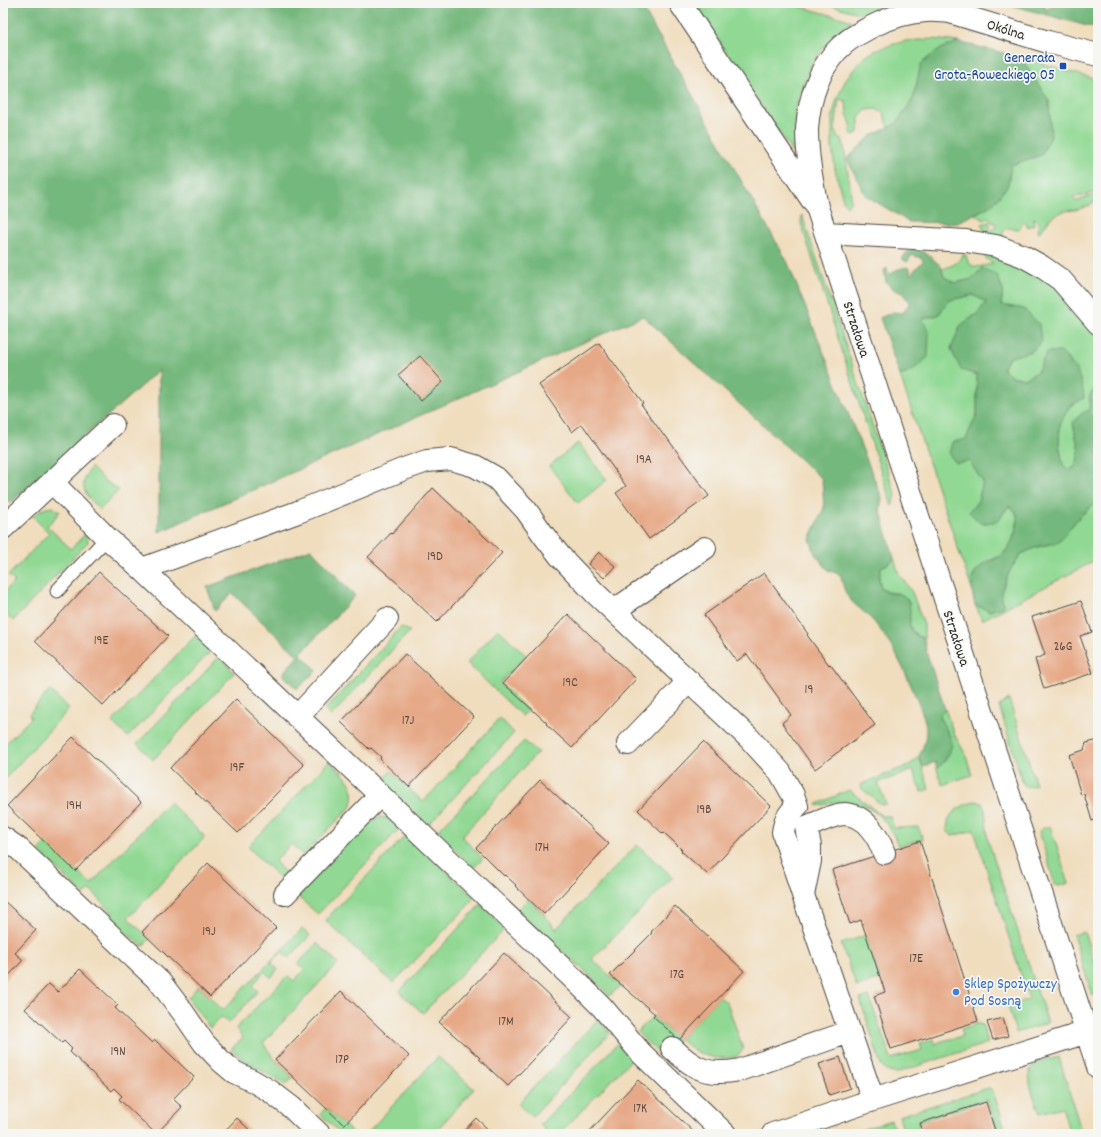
<svg xmlns="http://www.w3.org/2000/svg" width="1101" height="1137" font-family="Dekko,sans-serif">
  <style>
    .green { fill: #90d893; stroke: #5e825f }
    .forest { fill: #74b87d; stroke: #507254 }
    .building { fill: #e6a987 }
    .lines { fill: none; stroke-linecap: round; stroke-linejoin: round }
    .lane-casing { stroke: #494641; stroke-width: 15 }
    .street-casing { stroke: #494641; stroke-width: 24 }
    .lane { stroke: #fff; stroke-width: 13 }
    .street { stroke: #fff; stroke-width: 22 }
    .transit-dot { fill: #1a4fb4; stroke: #f6f6f2; stroke-width: 1.5 }
    .shop-dot { fill: #3f7fe0; stroke: #f6f6f2; stroke-width: 1.5 }
    .labels { text-anchor: middle; stroke-width: 3.5; stroke-linejoin: round; paint-order: stroke }
    .number-label { font-size: 13px; fill: #5a4a42 }
    .street-label { font-size: 15px; fill: #2b2b2b; stroke: #f6f6f2 }
    .transit-label { font-size: 15px; fill: #164399; stroke: #f6f6f2; text-anchor: end }
    .shop-label { font-size: 15px; fill: #366cbe; stroke: #f6f6f2; text-anchor: start }
  </style>
  <rect width="100%" height="100%" fill="#f6f6f2"/>
  <filter id="ink" filterUnits="userSpaceOnUse"><feTurbulence type="fractalNoise" baseFrequency=".025" numOctaves="2"/><feDisplacementMap in="SourceGraphic" scale="8" xChannelSelector="R" yChannelSelector="G"/><feConvolveMatrix kernelMatrix="1 2 1 2 8 2 1 2 1" color-interpolation-filters="sRGB"/></filter>
  <filter id="wash" filterUnits="userSpaceOnUse"><feTurbulence type="fractalNoise" baseFrequency=".012" numOctaves="4" result="noise"/><feDisplacementMap in="SourceGraphic" scale="16" xChannelSelector="R" yChannelSelector="G"/><feGaussianBlur stdDeviation="0.9" result="paint"/><feColorMatrix in="noise" values="0 0 0 0 0 0 0 0 0 0 0 0 0 0 0 0 0 1.4 0 .05"/><feComposite in="paint" operator="in"/></filter>
  <g filter="url(#wash)">
    <rect width="100%" height="100%" fill="#f0ddbe"/>
    <path class="green" d="M694 3H787L853 21C827 39 815 55 803 85 801 92 797 101 796 108 794 124 795 141 795 157Z
      M822 3H859L879 8 866 15Z
      M933 39 958 42 938 50 921 64 913 99 897 123 889 127 883 113 876 109 866 110 859 118V130L856 135 853 136 850 131 851 124 847 114 846 101 839 99 835 129 838 138 843 141 851 191 850 203 847 206 843 201 835 169 832 147V120L836 101 846 79 862 59 878 49 905 41Z
      M1020 57 1098 80V191L1083 196 1073 197 1075 201H1078L1094 195 1097 196 1095 201 1089 206 1075 210 1064 211 1050 218 1042 230 1038 232 1039 224 1035 218 1033 219 1034 225 1027 227 1026 222H1022V226L1019 229 1007 228 1003 231V237L996 240C989 236 983 233 982 224L989 222 991 227 988 229 990 231 996 226 995 223 991 222 989 218 984 220 975 214 993 204 1008 185 1011 165 1041 155 1049 101Z
      M802 215 896 496 892 506 801 223Z
      M990 252H1002L1054 286 1088 324 1098 338V388L1097 387 1090 395V411L1081 414 1073 424 1079 451 1076 466 1069 470 1063 465 1059 444 1060 424 1069 407 1084 398 1037 372 1025 379 1012 376 1002 369 1010 357 1032 351 1024 309 1001 305 1003 290 982 269 972 279 955 283 944 277 942 269C951 266 958 264 963 255H966C969 271 981 267 993 263L986 259 985 256Z
      M973 295 986 302 978 313 960 326 977 374V414L966 439 969 461 983 482 978 501 1009 506 1015 511 1018 520 1011 545 1001 556 985 562 974 575 971 587 900 376 912 371 921 319 938 315 950 300Z
      M578 443 607 480 578 503 549 466Z
      M91 467 106 482 119 490 100 510C85 495 77 487 91 467Z
      M1098 501V559L982 620 975 605 990 611 1003 606 1001 592 1010 570 1021 554 1037 547 1059 542 1079 517Z
      M53 507 60 512 47 526 71 549 85 534 87 537 88 542 13 621 3 611V593L15 581 8 576 49 533 33 517C39 510 44 508 53 507Z
      M894 558 899 574 912 592 924 625V638C917 637 913 632 909 626L910 619 898 593 887 592 881 588 879 578 881 567 890 563Z
      M401 627 410 631 331 716 325 710Z
      M498 629 526 655 500 683 528 711 522 716 467 663Z
      M195 636 211 651 128 737 112 722Z
      M220 656 234 673 153 760 137 744Z
      M50 690 69 709 3 781V744L4 745 31 718 29 714Z
      M1009 699 1036 785 1027 787 1023 784 999 706Z
      M945 709 954 734 966 755 972 775 942 785 937 769 945 761 951 740 942 724 940 716Z
      M500 718 514 733 428 825 382 782 391 771 423 802Z
      M524 741 538 752 462 836 483 859 473 868 437 832Z
      M919 756 929 789 921 792 913 770 878 783 886 804 882 805 861 788V786L862 784 909 765 915 761Z
      M329 761C342 773 360 786 351 807L303 855 291 844 275 861 290 879 286 884 248 847Z
      M849 790 882 816H890L894 828 918 827 923 839 898 846C890 821 868 799 840 802 832 802 825 805 818 806L817 804Z
      M976 801 982 803 985 810 988 840 1048 1023 1016 1033 1008 1006 1029 999 974 830 952 836 947 831C947 811 959 807 976 801Z
      M169 802 205 837 128 918 150 939 143 946 110 920 113 914 91 890 84 895 39 851 46 842 91 884Z
      M379 817 389 818 400 828 318 914 298 897 360 828 369 821Z
      M1050 826 1069 883 1060 886 1055 885 1039 831 1043 828Z
      M407 834 474 897 466 908 393 983 326 921 329 916Z
      M637 845 673 877 592 959 621 986 609 996 599 984 517 910 528 899 544 914 556 929Z
      M481 904 505 929 423 1013 399 992Z
      M302 929 310 935 289 958 282 952 271 963 278 969 271 978 264 971 253 986 258 991 229 1023 221 1017 210 1028 188 998 198 986 223 1010Z
      M1084 932 1098 973V996L1092 994 1073 935Z
      M866 935 880 979 857 987 841 944Z
      M317 943 338 963 263 1043 275 1060 293 1078 286 1085 242 1059 231 1049 243 1038 236 1028 287 976 294 981 304 970 298 964Z
      M720 996 728 1005 743 1049 738 1056C714 1062 697 1055 680 1039Z
      M869 996 891 1059 922 1050 920 1044 934 1039 935 1044 942 1041 963 1036 961 1029 978 1023 979 1025 982 1024 988 1043 896 1073C889 1073 885 1071 881 1065L860 999Z
      M653 1016 679 1040 662 1057 637 1032Z
      M598 1019 610 1033 532 1117 518 1104Z
      M617 1044 632 1059 559 1134H549L540 1125Z
      M438 1057 474 1089 433 1134H366Z
      M1059 1057 1082 1134H1070L1062 1107 1040 1113C1036 1102 1023 1075 1033 1066 1039 1060 1051 1059 1059 1057Z
      M988 1088H990L993 1091 1007 1134H999L987 1099 918 1122 921 1134H904L899 1116Z
      M326 1108 354 1134H341L320 1114Z
      M891 1120 896 1134H849Z"/>
    <path class="forest" d="M3 3H640L787 261 882 498 880 509 894 558 890 563 881 567 879 578 881 588C883 589 884 591 886 592 893 595 901 591 907 599 916 613 900 633 924 638L926 651 945 709 940 716C942 725 948 730 951 739 954 750 944 762 937 769L935 762 923 767 919 756C923 748 926 739 926 730 926 718 919 706 915 695 904 669 893 645 875 623 858 603 845 605 841 575L828 570 815 554 810 539 824 508 822 479 643 316 159 532V370L10 503 3 496Z
      M1003 3H1044L1046 10 1056 3H1098V29Z
      M958 42 1020 57 1049 101 1051 137 1041 155 1011 165 1008 185 993 204 957 223 909 222 865 195 847 159 871 136 897 123 913 99 921 64 938 50Z
      M916 248 928 255 941 266 944 277 955 283 972 279 982 268 997 275 1003 290 1001 305 1024 309 1039 324 1041 343 1032 351 1010 357 1002 368 1012 376 1025 379 1037 372 1047 352H1061C1077 368 1081 375 1084 398L1069 407 1060 424 1059 444 1063 465 1069 470 1076 466 1079 451 1073 423 1081 414 1089 410 1090 395 1097 387 1098 388V501L1079 517 1059 542 1037 547 1021 554 1010 570 1001 592 1003 606 990 611 975 605C973 596 969 583 974 574 983 561 993 562 1002 555 1011 547 1022 524 1016 512 1014 510 1011 508 1009 506L998 521 981 524 969 512 978 501 983 482 969 461 956 463 949 454 952 442 966 439 977 414V375L961 370 951 349 960 326 978 313 986 302 973 295 950 300 938 315 922 319 929 332 928 357 912 371 900 376 880 318 893 312 903 313 910 302 902 293 893 289 886 282 884 270 887 268 889 274H891L896 270 906 267 910 269V275L923 261 922 258 912 255 907 262 902 259 906 253Z
      M311 549 355 596 300 654 317 670 297 689 282 674 298 656 232 593 215 611 207 587Z"/>
    <g id="blocks">
      <path class="building" d="M599 343 643 403 641 404 664 436 665 435 709 496 649 539 616 493 626 486 582 424 572 432 539 385Z
        M420 356 443 382 421 401 398 375Z
        M433 488 502 553 437 622 412 598 413 597 368 557 391 533 392 534Z
        M599 552 615 566 604 578 588 564Z
        M99 572 168 636 103 706 35 641Z
        M764 573 808 634 807 635 829 665 830 664 875 725 815 769 782 723 791 715 747 654 737 661 704 615Z
        M1081 601 1092 632 1080 636 1093 673 1044 689 1035 659 1045 655 1032 617Z
        M568 614 636 679 572 748 546 724 547 723 503 683Z
        M405 654 474 717 409 787 380 759 381 757 371 748 369 749 341 722Z
        M236 699 304 765 238 833 170 768Z
        M73 737 141 802 75 871 7 806Z
        M1095 741 1098 744V819L1092 821 1084 794 1081 795 1069 755 1084 750 1086 743Z
        M703 742 771 806 707 874 681 851 682 850 673 841 664 833 663 834 638 810Z
        M540 780 609 844 544 914 515 886 516 885 505 875 504 876 476 848Z
        M920 841 978 1021 891 1049 874 996 885 992 861 920 850 924 832 870Z
        M208 863 276 928 210 997 142 932Z
        M3 900 36 930 15 953 23 960 3 982Z
        M675 906 744 971 679 1040 653 1016 655 1014 610 975 652 933 651 932Z
        M504 953 572 1017 508 1086 479 1059 480 1058 439 1022Z
        M80 969 118 1005 115 1008 152 1043 155 1040 194 1077 173 1099 182 1107 156 1134 119 1099 122 1096 114 1088 111 1091 70 1052 72 1049 64 1041 62 1043 25 1009 49 984 58 992Z
        M341 991 409 1056 344 1125 275 1060Z
        M1003 1018 1008 1036 993 1040 987 1022Z
        M840 1057 850 1088 829 1095 819 1064Z
        M638 1080 696 1134H587Z
        M986 1102 996 1134H924L920 1123Z
        M237 1118 254 1134H222Z
        M476 1118 493 1134H461Z"/>
    </g>
  </g>
  <g filter="url(#ink)">
    <use href="#blocks" fill-opacity="0" stroke="#494641" stroke-width="1"/>
    <g class="lines">
      <g class="lane-casing">
        <path id="lane" d="M57 591 107 538"/>
      </g>
      <g class="street-casing">
        <path id="street" d="M680 3 812 200
          M940 9 1048 42 1098 55
          M953 12C944 12 935 10 926 11 907 12 888 18 871 27 862 32 853 36 845 43 820 63 809 98 807 129 807 156 812 182 817 207L1098 1067
          M826 233 966 241 996 246 1023 256 1041 266 1061 280 1098 323
          M52 482 107 538 142 569 579 984 602 1007 641 1053 725 1134
          M3 528 113 425
          M142 569 298 512 404 469 427 461 451 459 475 466 496 478 526 510 545 537 560 556 596 594 749 738 780 772 793 795 797 806C788 814 785 820 783 832L803 895
          M615 610 705 548
          M297 717 387 619
          M628 744 689 681
          M3 838 19 849 160 982 182 1011 204 1043 221 1061 234 1072 253 1081 270 1091 291 1107 319 1134
          M285 894 380 795
          M672 1048C695 1070 708 1076 740 1070L849 1032
          M873 1100 803 895 810 861V846L806 827C817 823 834 814 845 814 865 815 878 836 884 853
          M773 1134 873 1100 1087 1032"/>
      </g>
      <use href="#lane" class="lane"/>
      <use href="#street" class="street"/>
    </g>
  </g>
  <rect class="transit-dot" x="1059" y="62" width="8" height="8" rx="2"/>
  <circle class="shop-dot" cx="956" cy="992" r="4"/>
  <g class="labels">
    <g class="number-label">
      <text x="644" y="463">19A</text>
      <text x="435" y="560">19D</text>
      <text x="101" y="644">19E</text>
      <text x="1063" y="650">26G</text>
      <text x="570" y="686">19C</text>
      <text x="809" y="693">19</text>
      <text x="408" y="724">17J</text>
      <text x="237" y="771">19F</text>
      <text x="74" y="809">19H</text>
      <text x="704" y="813">19B</text>
      <text x="542" y="851">17H</text>
      <text x="209" y="935">19J</text>
      <text x="916" y="962">17E</text>
      <text x="677" y="978">17G</text>
      <text x="506" y="1025">17M</text>
      <text x="118" y="1055">19N</text>
      <text x="342" y="1063">17P</text>
      <text x="640" y="1112">17K</text>
    </g>
    <g class="street-label">
      <text transform="translate(1006 29) rotate(17)" y="5">Okólna</text>
      <text transform="translate(857 329) rotate(72)" y="5">Strzałowa</text>
      <text transform="translate(957 638) rotate(72)" y="5">Strzałowa</text>
    </g>
    <g class="transit-label">
      <text x="1055" y="62">Generała<tspan x="1055" dy="17">Grota-Roweckiego 05</tspan></text>
    </g>
    <g class="shop-label">
      <text x="964" y="988">Sklep Spożywczy<tspan x="964" dy="17">Pod Sosną</tspan></text>
    </g>
  </g>
  <rect width="1101" height="1137" fill="none" stroke="#f6f6f2" stroke-width="16"/>
</svg>
